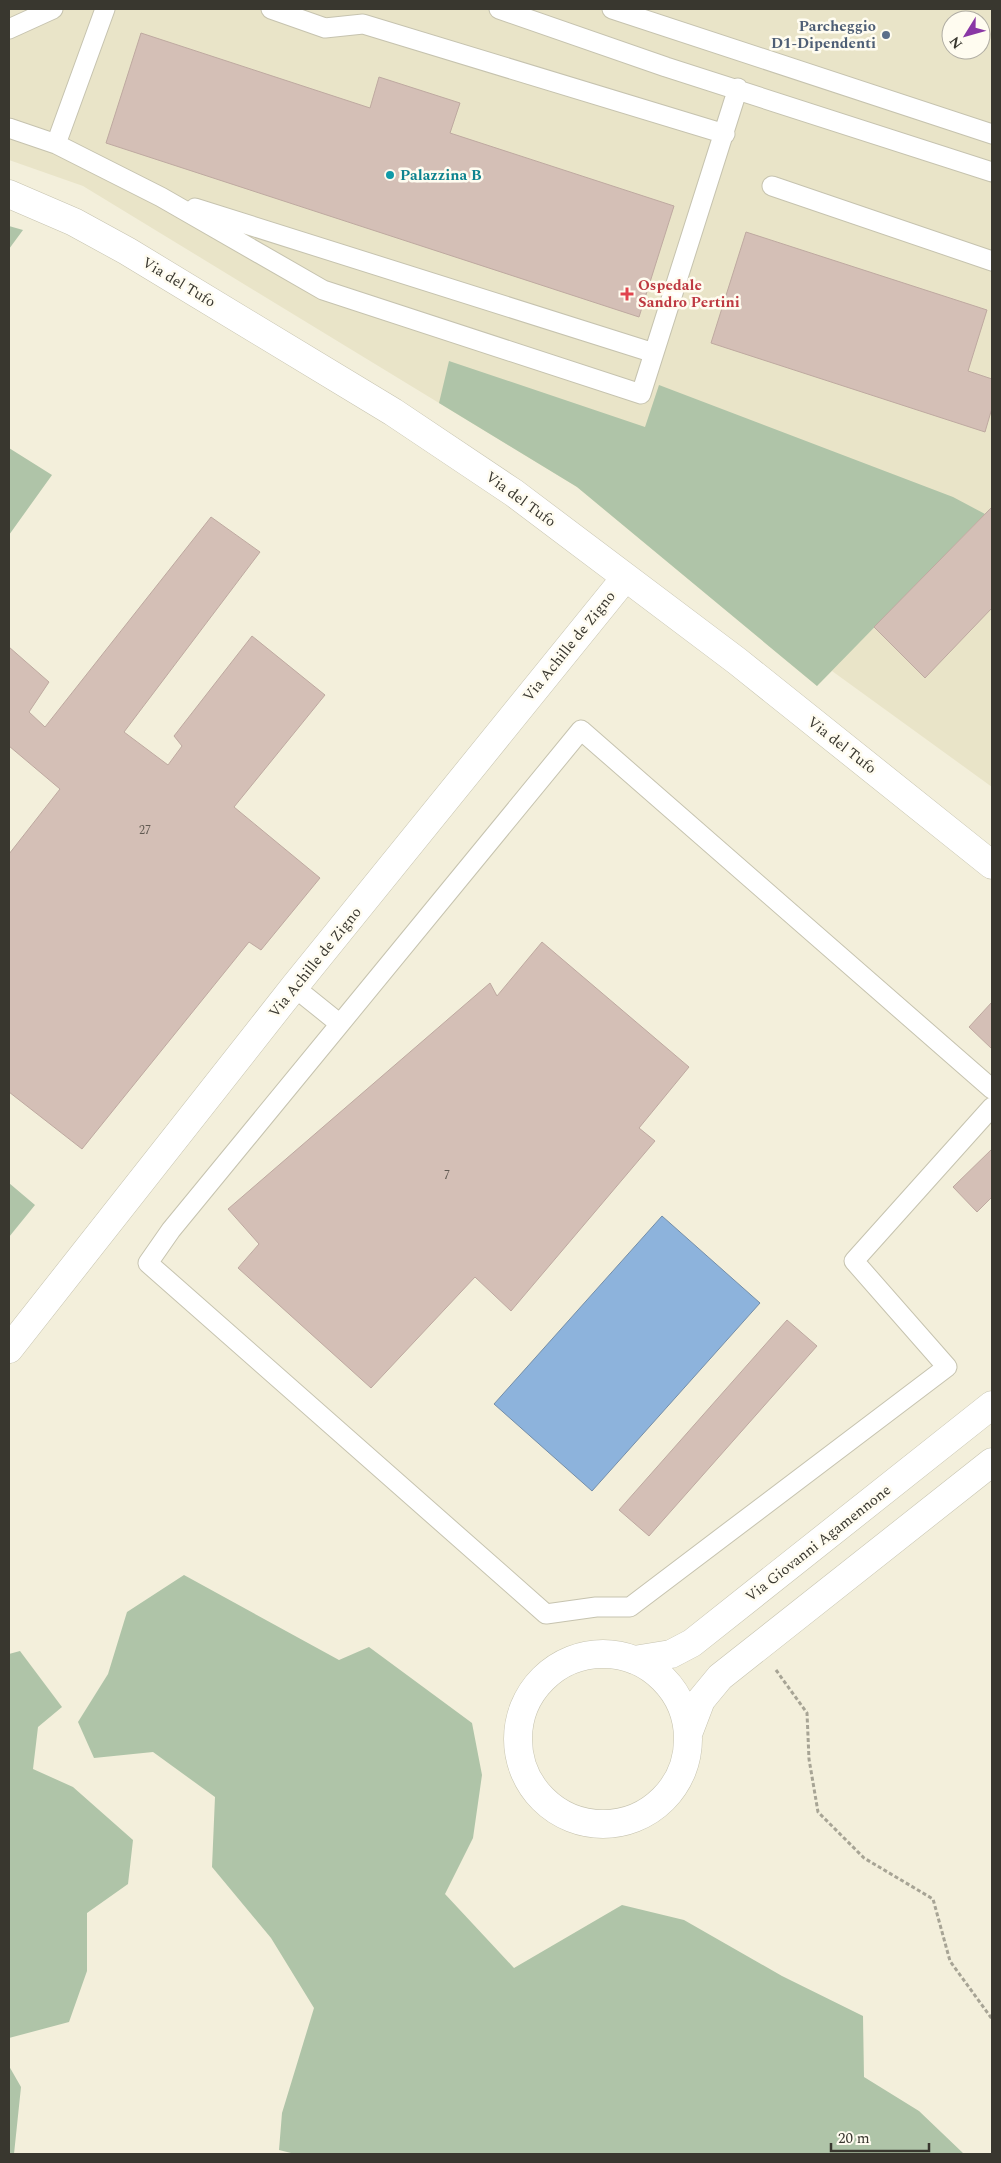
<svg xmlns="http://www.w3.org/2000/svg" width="1001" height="2163" font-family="Spectral,serif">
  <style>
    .built { fill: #e9e4c8; fill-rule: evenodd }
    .green { fill: #afc4a8 }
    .water { fill: #8db3dc; stroke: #748ea8 }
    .building { fill: #d4bfb6; stroke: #bea9a0 }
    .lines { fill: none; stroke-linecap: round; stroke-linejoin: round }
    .service-casing { stroke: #c6c3af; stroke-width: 21 }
    .minor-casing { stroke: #c6c3af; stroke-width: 29 }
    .path { stroke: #a7a495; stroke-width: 3; stroke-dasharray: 4 2.5; stroke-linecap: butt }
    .service { stroke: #fff; stroke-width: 19 }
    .minor { stroke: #fff; stroke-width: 28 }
    .service-dot { fill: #5c6f8a; stroke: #fffcf0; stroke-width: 2 }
    .culture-dot { fill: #0f9aa8; stroke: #fffcf0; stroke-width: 2 }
    .health-dot { fill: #e0444e; stroke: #fffcf0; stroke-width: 2 }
    .labels { text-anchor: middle; stroke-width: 5; stroke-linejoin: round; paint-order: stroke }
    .number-label { font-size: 12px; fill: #605951 }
    .service-label { font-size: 15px; font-weight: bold; fill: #4e5e75; stroke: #fffcf0; text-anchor: end }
    .culture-label { font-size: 15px; font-weight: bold; fill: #0d838f; stroke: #fffcf0; text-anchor: start }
    .street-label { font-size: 15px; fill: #39372f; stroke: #fffcf0 }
    .health-label { font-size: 15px; font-weight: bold; fill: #be3a42; stroke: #fffcf0; text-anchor: start }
  </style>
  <rect width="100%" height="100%" fill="#f3efdb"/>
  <path class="built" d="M9 9H992V787L832 671 817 686 577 487 83 186 9 160ZM951 20H981V50H951Z"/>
  <path class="green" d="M9 226 23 230 9 249Z
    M449 361 645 427 659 385 953 497 985 514 817 686 577 487 439 403Z
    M9 448 52 475 9 535Z
    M9 1183 35 1205 9 1237Z
    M184 1575 339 1660 369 1647 472 1723 482 1775 473 1838 445 1894 514 1968 622 1905 684 1920 782 1976 863 2016 864 2077 919 2111 964 2154H295L279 2150 282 2113 314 2008 271 1938 212 1867 215 1797 153 1752 94 1758 78 1722 108 1674 127 1612Z
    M20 1651 62 1707 38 1727 33 1769 73 1787 133 1840 128 1884 87 1913V1971L69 2022 9 2038V1654Z
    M9 2066 21 2087 14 2154H9Z"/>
  <path class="water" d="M662 1216 760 1303 592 1491 494 1404Z"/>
  <path class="building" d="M141 33 370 108 379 77 460 103 450 133 674 206 639 317 106 143Z
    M746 232 987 310 968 371 992 379V408L985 432 711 343Z
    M992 507V608L925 678 874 627Z
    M211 517 260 552 124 732 168 765 182 746 174 736 252 636 325 695 234 807 320 878 261 950 249 942 82 1149 9 1092V854L60 789 9 746V647L49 682 29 712 45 727Z
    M542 942 689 1067 639 1128 655 1141 511 1311 475 1277 371 1388 238 1268 259 1244 228 1209 490 983 497 996Z
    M992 1002V1049L969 1027Z
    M992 1149V1197L977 1212 953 1187Z
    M787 1320 817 1346 649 1536 619 1510Z"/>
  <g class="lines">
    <g class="service-casing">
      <path id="service" d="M271 9 325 28 363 24 725 134
        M499 9 666 67 992 172
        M612 9 992 134
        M9 29 53 9
        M9 128 56 144 161 197 323 290 641 394 738 88
        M56 144 105 9
        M772 186 992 261
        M195 208 654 353
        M294 987 340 1024 581 730 992 1089
        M340 1024 171 1230 148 1263 546 1614 596 1607H630L947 1367 854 1261 992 1107"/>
    </g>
    <g class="minor-casing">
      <path id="minor" d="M9 194 74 222 127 251 393 412 514 493 737 661 992 865
        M9 1349 294 987 625 578
        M518 1739a85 85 0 1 1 170 0a85 85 0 1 1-170 0Z
        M634 1660 671 1654 692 1643 992 1405
        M688 1734 701 1700 720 1677 992 1462"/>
    </g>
    <path class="path" d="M776 1670 807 1713 809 1759 818 1812 864 1858 933 1899 950 1961 992 2019"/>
    <use href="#service" class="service"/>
    <use href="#minor" class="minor"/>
  </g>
  <circle class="service-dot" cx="886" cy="35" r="5"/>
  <circle class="culture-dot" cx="390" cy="175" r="5"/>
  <path class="health-dot" d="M624.5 286.5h5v5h5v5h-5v5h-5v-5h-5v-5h5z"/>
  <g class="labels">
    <g class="number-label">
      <text x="145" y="834">27</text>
      <text x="447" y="1179">7</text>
    </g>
    <g class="service-label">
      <text x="876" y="31">Parcheggio<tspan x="876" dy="17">D1-Dipendenti</tspan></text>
    </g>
    <g class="culture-label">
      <text x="400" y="180">Palazzina B</text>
    </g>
    <g class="street-label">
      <text transform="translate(179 282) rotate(31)" y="5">Via del Tufo</text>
      <text transform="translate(521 499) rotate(36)" y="5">Via del Tufo</text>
      <text transform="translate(569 646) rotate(-51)" y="5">Via Achille de Zigno</text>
      <text transform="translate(842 745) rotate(38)" y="5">Via del Tufo</text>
      <text transform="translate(315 962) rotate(-51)" y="5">Via Achille de Zigno</text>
      <text transform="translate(818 1543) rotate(-38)" y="5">Via Giovanni Agamennone</text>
    </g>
    <g class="health-label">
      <text x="638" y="290">Ospedale<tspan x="638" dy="17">Sandro Pertini</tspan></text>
    </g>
  </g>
  <rect width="1001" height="2163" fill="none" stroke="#39372f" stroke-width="20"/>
  <g transform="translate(966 35) rotate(233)"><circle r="24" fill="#fffcf0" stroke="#b0ada3"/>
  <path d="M0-4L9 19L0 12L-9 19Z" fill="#8a37a5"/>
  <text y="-8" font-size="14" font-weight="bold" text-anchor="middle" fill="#39372f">N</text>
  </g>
  <path d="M831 2143v8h98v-8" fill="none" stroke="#39372f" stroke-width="2.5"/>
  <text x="838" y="2143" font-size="15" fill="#39372f" stroke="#fffcf0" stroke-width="4" paint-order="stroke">20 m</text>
</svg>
